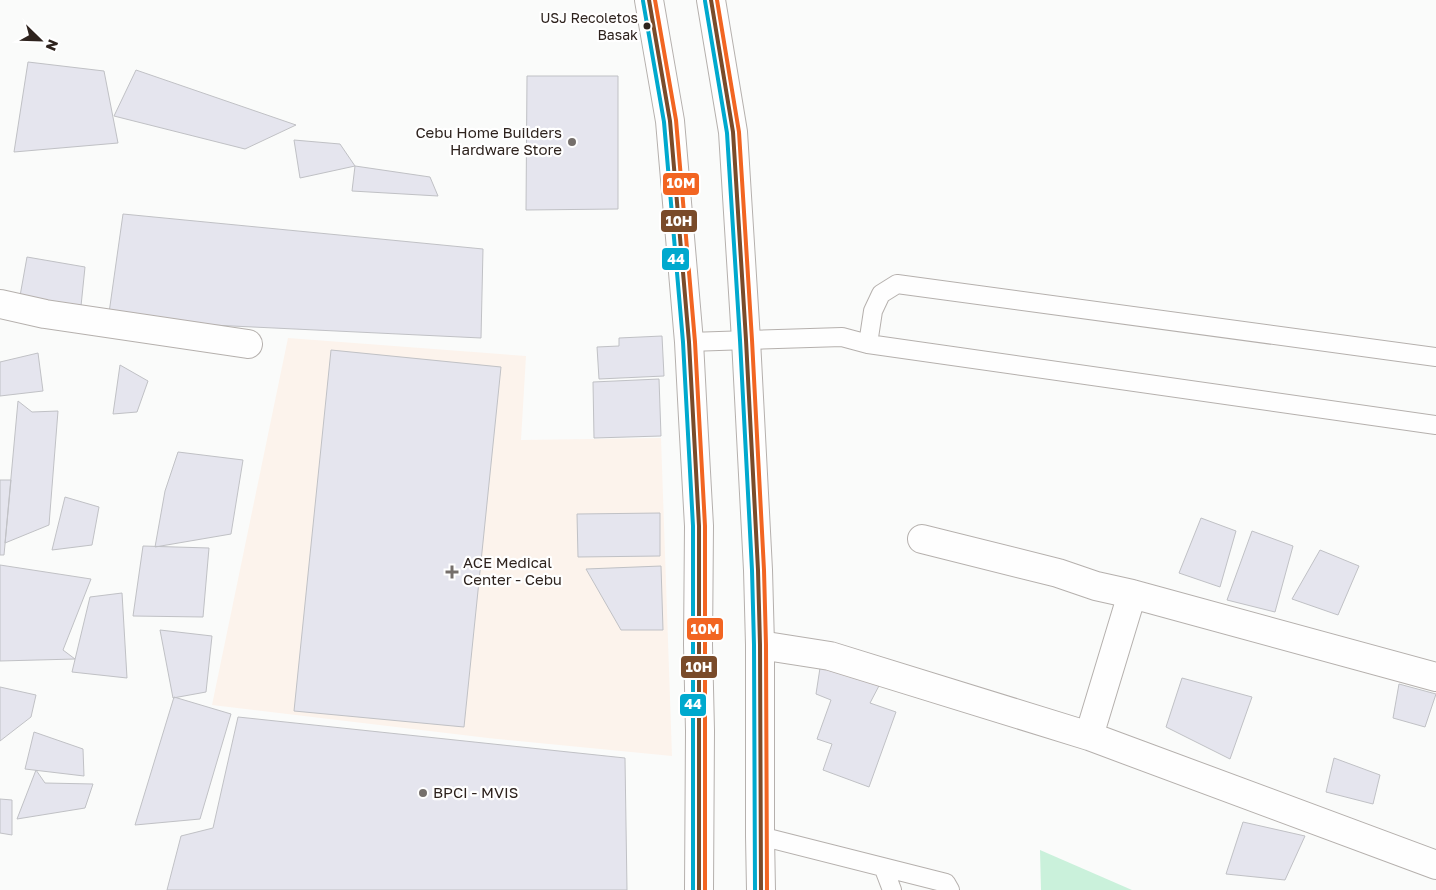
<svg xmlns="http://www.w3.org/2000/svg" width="1436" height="890" font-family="'Golos Text',sans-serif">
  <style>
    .medical { fill: #fcf3ec }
    .green { fill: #caf1db }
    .building { fill: #e5e5ee; stroke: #c0c1c5 }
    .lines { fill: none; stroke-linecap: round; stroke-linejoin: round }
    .lane-casing { stroke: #b5b0ad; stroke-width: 20 }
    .street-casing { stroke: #b5b0ad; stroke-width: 30 }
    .primary-casing { stroke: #b5b0ad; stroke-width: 30 }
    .lane { stroke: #fefefe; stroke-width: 18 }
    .street { stroke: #fefefe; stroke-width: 28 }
    .primary { stroke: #fefefe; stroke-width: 28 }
    .bus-1-casing { stroke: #fff; stroke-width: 8 }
    .bus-2-casing { stroke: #fff; stroke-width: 8 }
    .bus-3-casing { stroke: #fff; stroke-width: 8 }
    .bus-1 { stroke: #7a4b2a; stroke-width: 4 }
    .bus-2 { stroke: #00a9ce; stroke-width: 4 }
    .bus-3 { stroke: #f26522; stroke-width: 4 }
    .bus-dot { fill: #2e231e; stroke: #fff; stroke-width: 2 }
    .poi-dot { fill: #756f6b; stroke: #fff; stroke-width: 2 }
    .labels { text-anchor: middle; stroke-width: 4.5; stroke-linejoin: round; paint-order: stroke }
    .bus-label { font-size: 14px; fill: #2e231e; stroke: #fff; text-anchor: end }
    .poi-label { font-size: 15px; fill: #2e231e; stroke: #fff; text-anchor: start }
    .line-badge { stroke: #fff; stroke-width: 2 }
    .badge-label { font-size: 14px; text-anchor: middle; font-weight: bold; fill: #fff }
  </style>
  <rect width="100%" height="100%" fill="#fafbfa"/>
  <path class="medical" d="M288 338 526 356 521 440 661 438 672 756 488 738 212 705Z"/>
  <path class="green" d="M1040 850 1132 890H1041Z"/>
  <path class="building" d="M28 62 104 71 118 143 14 152Z
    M136 70 296 125 245 149 114 116Z
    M527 76H618V209L526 210Z
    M294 140 340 144 355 166 300 178Z
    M355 166 430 177 438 196 352 191Z
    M123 214 483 249 481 338 108 320Z
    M27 257 85 267 81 306 20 296Z
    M662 336 664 376 599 379 597 347 619 346V338Z
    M331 350 501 367 464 727 294 711Z
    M38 353 43 391 0 396V362Z
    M120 365 148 381 137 412 113 414Z
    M659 379 661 436 594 438 593 382Z
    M18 401 32 412 58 411 49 525 5 543Z
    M178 452 243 460 231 534 155 547 165 491Z
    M0 480H11L4 555H0Z
    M65 497 99 507 92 545 52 550Z
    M660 513V556L578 557 577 514Z
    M1201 518 1236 531 1220 587 1179 573Z
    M1252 531 1293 546 1275 612 1227 600Z
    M143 546 209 548 203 617 133 616Z
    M1320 550 1359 566 1338 615 1292 599Z
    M0 565 91 579 63 650 75 659 0 661Z
    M661 566 663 630H621L586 569Z
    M122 593 127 678 72 672 90 597Z
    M160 630 212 636 206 692 173 698Z
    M820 668 881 682 870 703 896 712 869 787 823 770 832 744 817 739 831 700 816 694Z
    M1182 678 1252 697 1230 759 1166 727Z
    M1399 684 1436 694 1425 727 1393 718Z
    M0 687 36 695 31 717 0 741Z
    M174 697 231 714 200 819 135 825Z
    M238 717 625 758 627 890H167L181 836 213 828Z
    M34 732 83 749 84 776 25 769Z
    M1334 758 1380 775 1373 804 1326 792Z
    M36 770 45 783 93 784 85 808 17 819Z
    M0 799 12 800V835L0 833Z
    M1243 822 1305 836 1285 880 1226 874Z"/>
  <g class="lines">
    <g class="lane-casing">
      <path id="lane" d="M689 342 842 337 868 344 1436 425
        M868 344 873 311 881 294 897 284 1436 357
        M760 836 946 883 950 890
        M884 869 892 890"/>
    </g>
    <g class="street-casing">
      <path id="street" d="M0 304 45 314 248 344
        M922 539 1058 573 1096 586 1132 594 1436 677
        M760 645 830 656 1089 736 1436 865
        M1089 736 1132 594"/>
    </g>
    <g class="primary-casing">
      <path id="primary" d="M649 0 670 121 689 342 693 418 699 526 698 645 700 731 699 890
        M711 0 733 132 746 340 758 570 760 645V836L761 890"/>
    </g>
    <use href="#lane" class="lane"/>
    <use href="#street" class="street"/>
    <use href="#primary" class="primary"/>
    <g class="bus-1-casing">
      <path id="bus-1" d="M649 0 670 121 689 342 699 526V890
        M711 0 733 132 746 340 758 570 760 645 761 890"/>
    </g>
    <g class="bus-2-casing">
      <path id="bus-2" d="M643 1 664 122 683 342 693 526V890
        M705 1 727 133 740 340 752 570 754 645 755 890"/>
    </g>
    <g class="bus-3-casing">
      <path id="bus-3" d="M655 0 676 120 695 342 705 526V890
        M717 0 739 132 752 340 764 570 766 645 767 890"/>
    </g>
    <use href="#bus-1" class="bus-1"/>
    <use href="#bus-2" class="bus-2"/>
    <use href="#bus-3" class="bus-3"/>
  </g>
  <circle class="bus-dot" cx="647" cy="26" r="4.5"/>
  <g class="poi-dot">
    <circle cx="572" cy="142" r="5"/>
    <path d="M449.5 564.5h5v5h5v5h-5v5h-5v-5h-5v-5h5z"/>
    <circle cx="423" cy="793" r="5"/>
  </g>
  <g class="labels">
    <g class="bus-label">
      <text x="638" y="23">USJ Recoletos<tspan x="638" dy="17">Basak</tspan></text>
    </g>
    <g class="poi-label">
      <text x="562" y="138" text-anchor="end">Cebu Home Builders<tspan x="562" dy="17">Hardware Store</tspan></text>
      <text x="463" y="568">ACE Medical<tspan x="463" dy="17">Center - Cebu</tspan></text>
      <text x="433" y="798">BPCI - MVIS</text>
    </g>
  </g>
  <g class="line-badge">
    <rect x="662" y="172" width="38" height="24" rx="5" fill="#f26522"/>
    <rect x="660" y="209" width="38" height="24" rx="5" fill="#7a4b2a"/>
    <rect x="661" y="247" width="29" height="24" rx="5" fill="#00a9ce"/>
    <rect x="686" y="617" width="38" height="24" rx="5" fill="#f26522"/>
    <rect x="680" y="655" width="38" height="24" rx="5" fill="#7a4b2a"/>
    <rect x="679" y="693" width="28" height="24" rx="5" fill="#00a9ce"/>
  </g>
  <g class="badge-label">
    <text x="681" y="188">10M</text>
    <text x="679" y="226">10H</text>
    <text x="676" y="264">44</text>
    <text x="705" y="634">10M</text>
    <text x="699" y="672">10H</text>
    <text x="693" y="709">44</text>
  </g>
  <g transform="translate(40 40) rotate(113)" stroke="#ffffff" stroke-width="4" paint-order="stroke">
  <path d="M0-4L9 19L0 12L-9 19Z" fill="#2e231e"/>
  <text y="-8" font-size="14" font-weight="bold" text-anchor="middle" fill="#2e231e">N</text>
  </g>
</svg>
